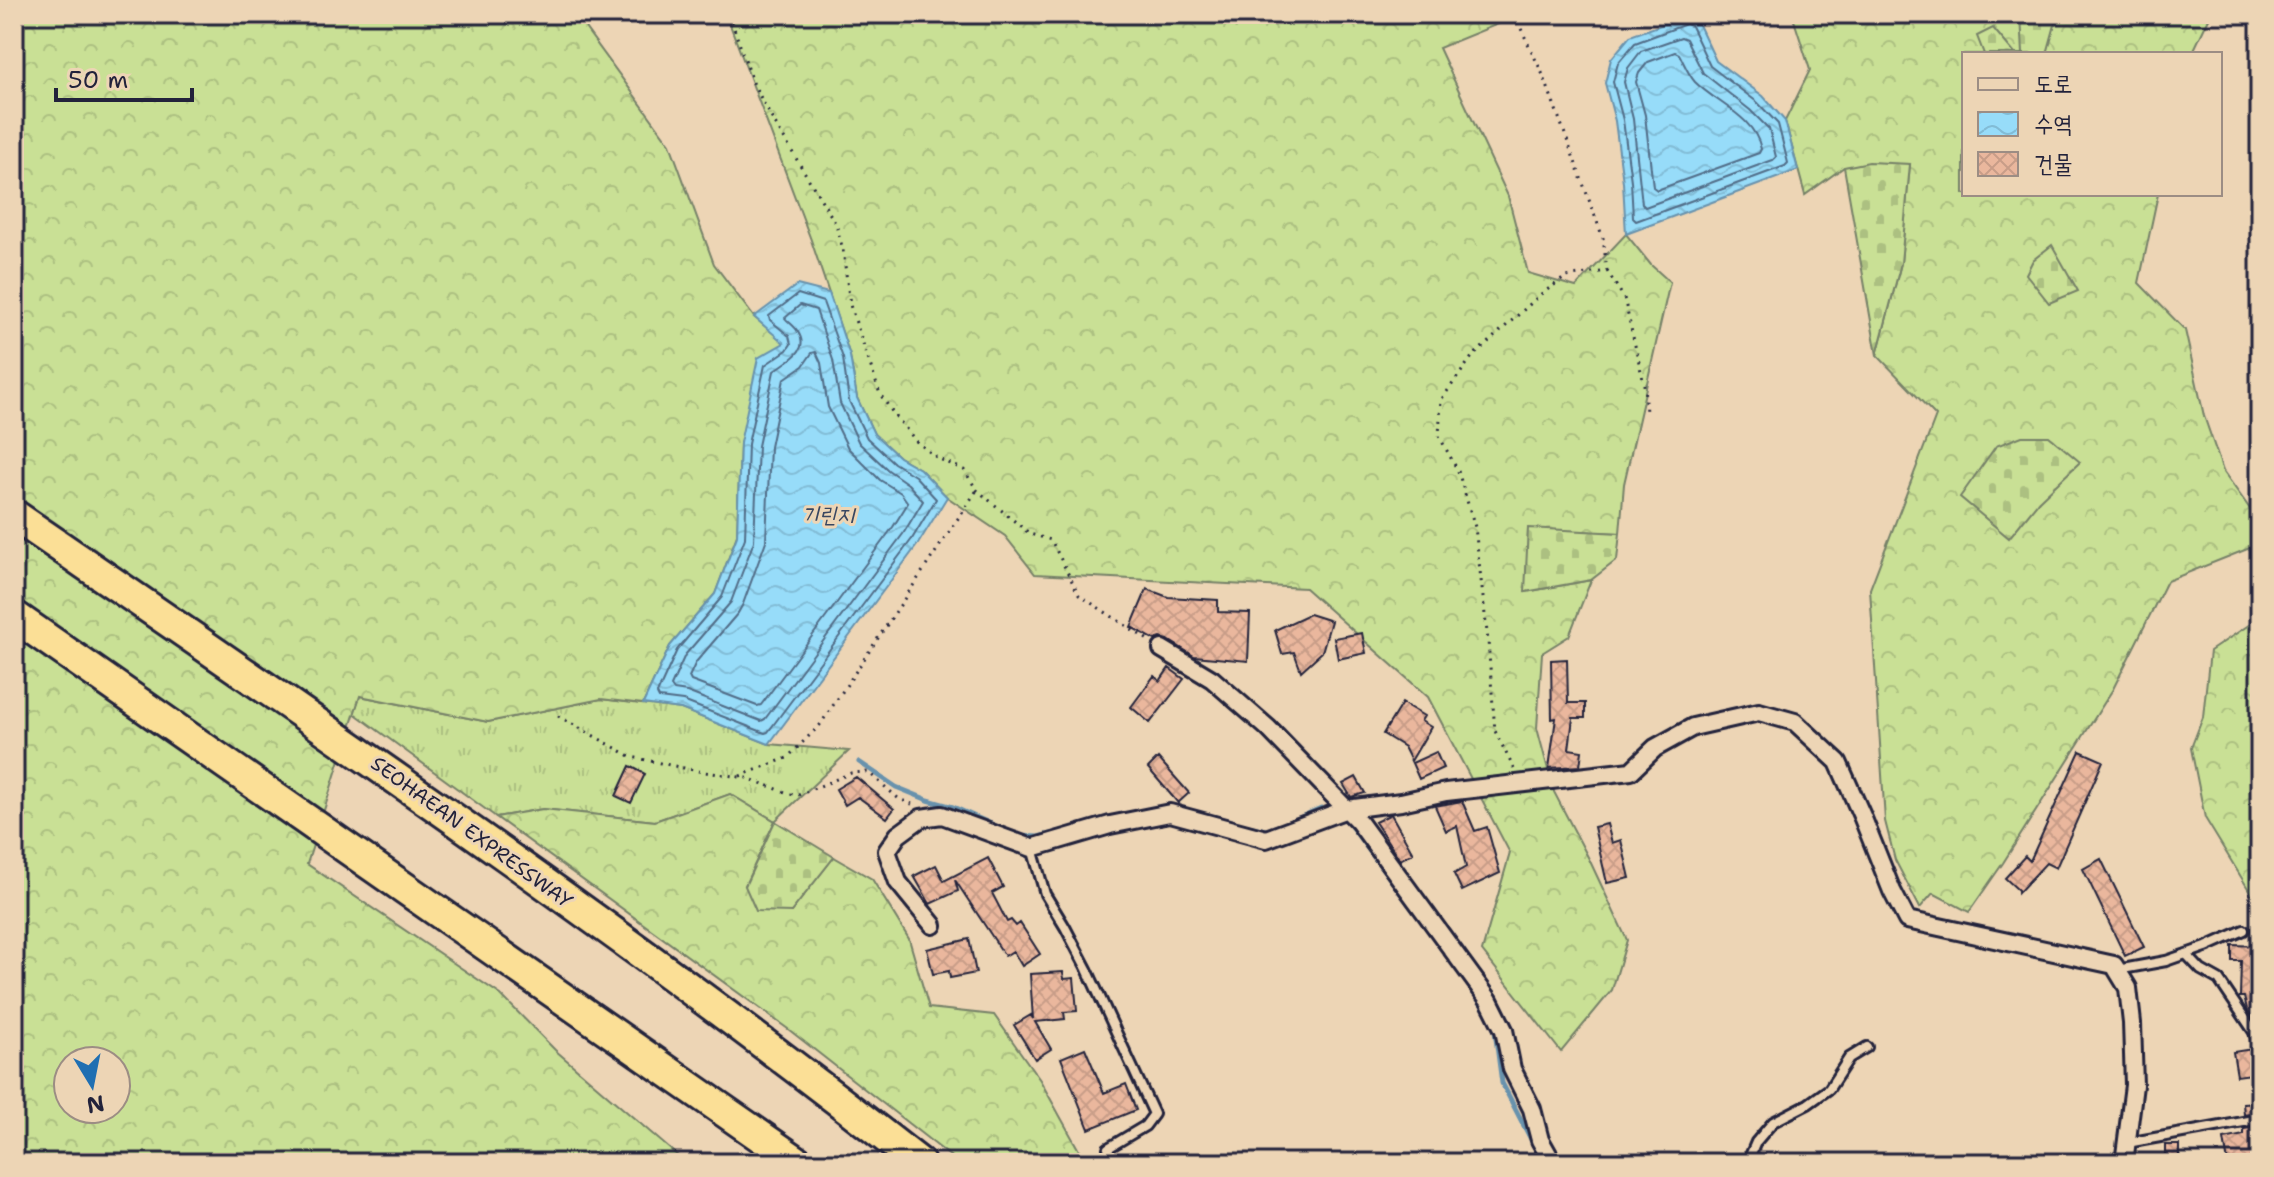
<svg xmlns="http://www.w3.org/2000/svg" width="2274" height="1177" font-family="'Shantell Sans','Poor Story',sans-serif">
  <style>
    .grass { fill: url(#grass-tufts); stroke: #768168; stroke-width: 2 }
    .forest { fill: url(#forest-crowns); stroke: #768168; stroke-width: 2; fill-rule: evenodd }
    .cemetery { fill: url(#cemetery-stones); stroke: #768168; stroke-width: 2 }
    .water { fill: url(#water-waves); stroke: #6892ad; stroke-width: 2 }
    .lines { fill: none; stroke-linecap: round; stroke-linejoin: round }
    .shore { stroke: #516c87; stroke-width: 2 }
    .stream { stroke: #6892ad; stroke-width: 5 }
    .building { fill: url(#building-cross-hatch); stroke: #22223b; stroke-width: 2 }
    .service-casing { stroke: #22223b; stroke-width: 14 }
    .minor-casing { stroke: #22223b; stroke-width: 22 }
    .motorway-casing { stroke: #22223b; stroke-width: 36 }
    .path { stroke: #22223b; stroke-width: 3; stroke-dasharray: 2 6; stroke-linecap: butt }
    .service { stroke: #edd5b5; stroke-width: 8 }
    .minor { stroke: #edd5b5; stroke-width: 16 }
    .motorway { stroke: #fbdf96; stroke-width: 30 }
    .labels { text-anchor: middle; stroke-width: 6; stroke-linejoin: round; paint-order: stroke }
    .street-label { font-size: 20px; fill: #22223b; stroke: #edd5b5 }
    .water-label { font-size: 22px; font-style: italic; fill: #394761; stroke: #edd5b5 }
  </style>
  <defs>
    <pattern id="grass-tufts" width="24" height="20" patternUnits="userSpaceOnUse" patternTransform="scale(2)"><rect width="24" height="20" fill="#c9e095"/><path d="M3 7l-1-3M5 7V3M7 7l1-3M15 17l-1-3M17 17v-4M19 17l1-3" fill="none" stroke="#acc081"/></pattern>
    <pattern id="forest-crowns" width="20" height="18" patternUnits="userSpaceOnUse" patternTransform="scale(2)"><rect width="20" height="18" fill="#c9e095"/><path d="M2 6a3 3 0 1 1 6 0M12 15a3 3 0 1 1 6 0" fill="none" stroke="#acc081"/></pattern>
    <pattern id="cemetery-stones" width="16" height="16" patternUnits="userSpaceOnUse" patternTransform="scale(2)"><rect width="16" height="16" fill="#c9e095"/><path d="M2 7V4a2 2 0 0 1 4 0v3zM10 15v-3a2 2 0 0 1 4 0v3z" fill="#acc081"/></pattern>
    <pattern id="water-waves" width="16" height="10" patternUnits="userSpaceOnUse" patternTransform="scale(2)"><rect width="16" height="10" fill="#97dcf9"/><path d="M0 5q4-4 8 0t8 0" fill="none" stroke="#82bcd6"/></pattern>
    <pattern id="building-cross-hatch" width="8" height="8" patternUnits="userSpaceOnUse" patternTransform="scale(2)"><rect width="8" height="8" fill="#eab79d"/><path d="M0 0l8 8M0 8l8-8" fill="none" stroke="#c89d88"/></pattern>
  </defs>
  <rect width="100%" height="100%" fill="#edd5b5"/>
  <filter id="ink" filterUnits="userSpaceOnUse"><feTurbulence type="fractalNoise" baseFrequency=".0125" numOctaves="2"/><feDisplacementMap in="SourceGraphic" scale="16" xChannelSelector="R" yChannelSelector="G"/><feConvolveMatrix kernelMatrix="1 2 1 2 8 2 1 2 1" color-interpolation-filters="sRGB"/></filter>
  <g filter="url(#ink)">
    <path class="grass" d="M360 696 488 722 601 699 681 709 769 744 849 751 775 821 730 794 655 821 543 809 496 817 354 713Z"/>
    <path class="forest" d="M14 14H584L586 29 670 144 714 264 754 317 785 343 740 443 737 535 715 594 670 646 643 704 601 699 488 722 360 696 307 864 501 995 555 1050 679 1157 695 1163H14ZM68 1061H116V1109H68Z
      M726 14H1500L1503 22 1439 48 1508 196 1528 273 1576 287 1626 234 1651 265 1670 282 1624 484 1620 533 1528 529 1526 592 1591 580 1569 636 1542 653 1537 728 1554 792 1589 859 1627 940 1612 990 1561 1052 1482 951 1510 853 1428 697 1305 588 1035 574 1005 536 947 497 920 469 899 457 874 434 857 398 850 356 811 240Z
      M1792 14H2211L2192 54H1964V194H2158L2139 283 2185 330 2204 416 2223 471 2260 523V544L2167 581 2113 689 2003 863 1969 912 1933 893 1920 908 1895 860 1885 821 1870 589 1936 416 1877 355 1901 263 1910 164 1844 167 1805 195 1785 121 1810 70Z
      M2258 619 2260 620V908L2205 818 2191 748 2203 717 2210 651Z
      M730 794 775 821 745 885 791 912 834 857 872 879 909 939 929 1008 994 1015 1040 1080 1086 1163H959L788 1029 496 817 543 809 655 821Z"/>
    <path class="cemetery" d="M2021 14H2058L2047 54H2023Z
      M1993 28 2015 54H1984L1977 36Z
      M1869 162 1910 164 1901 263 1877 355 1844 167Z
      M2052 245 2078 291 2049 303 2026 274 2033 260Z
      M2022 436H2049L2080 462 2039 501 2009 538 1960 497 1996 446Z
      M1528 528 1620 533 1617 560 1591 580 1525 592Z
      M775 821 834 857 791 912 756 911 745 886Z"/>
    <path class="water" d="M1691 14H1694L1716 61 1763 96 1785 121 1798 170 1626 234 1623 182 1615 121 1605 83 1611 59 1630 36Z
      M797 285 829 293 850 356 857 398 874 434 899 457 920 469 947 497 918 544 769 744 681 709 643 704 670 646 715 594 737 536 740 443 758 358 784 343 754 317Z"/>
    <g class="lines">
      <path class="shore" d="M1686 24 1691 26 1710 66 1757 102 1778 124 1788 163 1785 166 1636 221 1633 218 1631 181 1623 120 1613 82 1618 63 1635 43Z
        M1681 37 1686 39 1703 73 1750 110 1769 129 1776 157 1773 160 1645 207 1642 204 1633 119 1624 82 1628 68 1641 51Z
        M1675 52 1679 54C1684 63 1688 74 1695 82 1717 104 1754 116 1761 149L1759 153 1657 190 1653 187 1645 115 1636 82 1639 73 1648 62Z
        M798 294 823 302 843 358 849 401 867 438 894 463 915 476 936 499 912 539 768 732 765 733 683 701 659 698 657 694 677 650 722 597 745 538 748 444 765 365 787 350 791 344 789 336 770 320 769 316Z
        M800 305 816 310 833 360 840 403 859 443 888 470 908 484 923 501 903 534 765 719 761 721 687 692 674 690 671 686 685 655 731 602 754 541 758 446 774 371C786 361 811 352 798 332 795 326 789 323 785 318Z
        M816 352 821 363 828 407 848 448 880 480 901 493 908 503 893 527 761 705 757 706 691 681 689 677 696 662 738 613 743 604 766 541 770 447 784 379 803 366 812 353Z"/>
      <path class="stream" d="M859 762 896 787 928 800 953 807 998 827
        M1290 822 1321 808
        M1248 826 1269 831
        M1351 826 1417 915
        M1018 836 1038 837 1063 831
        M1466 981 1491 1019 1495 1031 1502 1083 1535 1147"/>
    </g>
    <path class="building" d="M1147 589 1168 597 1218 600V612L1250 613 1248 661 1194 656 1168 640 1161 638 1155 640 1131 627Z
      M1309 614 1331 621 1322 652 1301 671 1294 652 1282 654 1275 630Z
      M1362 633 1366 653 1338 659 1334 638Z
      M1567 659 1568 703H1585V718H1573L1569 749 1582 751 1580 766 1549 768 1556 718 1552 719 1551 660Z
      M1169 668 1184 679 1150 723 1131 707 1154 676 1160 681Z
      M1402 703 1424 716 1421 721 1431 727 1411 761 1404 747 1383 734Z
      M2080 751 2103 761 2056 868 2046 863 2018 893V890L2005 878 2025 856 2030 861Z
      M1436 752 1443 768 1419 779 1412 763Z
      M1158 758 1189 793 1178 803 1148 768Z
      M630 766 645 774 631 803 616 796Z
      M856 777 894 809 887 818 858 797 845 805 836 789Z
      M1356 777 1365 793 1351 797 1343 784Z
      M1462 801 1475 831 1487 827 1500 873 1462 891 1454 874 1466 867 1457 826 1446 831 1435 806Z
      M1391 814 1413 853 1400 860 1375 822Z
      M1607 824 1612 843 1621 840 1630 878 1607 883 1594 827Z
      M988 858 1003 887 992 893 1007 922 1011 920 1016 926 1020 923 1040 954 1022 966 1013 951 1005 956 955 880 958 891 930 904 914 876 936 865 944 881Z
      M2101 859 2144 947 2125 956 2083 869Z
      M969 939 976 973 950 978 949 971 933 974 927 949Z
      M2232 945 2260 946V1028L2247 1009 2244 997H2240L2241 961H2232Z
      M1063 972 1064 979 1074 978 1077 1011 1064 1012 1065 1019 1035 1022 1051 1049 1035 1059 1014 1025 1031 1015 1033 1019 1030 974Z
      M1085 1048 1104 1093 1126 1084 1136 1110 1089 1129 1061 1058Z
      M2252 1049 2257 1056 2260 1073 2237 1076 2233 1052Z
      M2260 1102V1112L2244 1115 2243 1103Z
      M2260 1126V1134L2253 1135 2258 1163H2228L2224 1139 2244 1135V1129Z
      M2165 1145H2179V1163H2165Z"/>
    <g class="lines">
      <g class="service-casing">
        <path id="service" d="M1032 848 1045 894 1065 927 1087 969 1154 1114 1145 1126 1108 1148
          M2186 954 2201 970 2219 980 2254 1032 2260 1050
          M2117 970 2166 961 2206 947 2244 930
          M2127 1143 2260 1119
          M1747 1163 1756 1142 1773 1122 1808 1104 1829 1089 1849 1058 1867 1047"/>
      </g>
      <g class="minor-casing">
        <path id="minor" d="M1162 649 1212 679 1268 728 1359 822 1489 1000 1504 1030 1512 1069 1532 1109 1540 1140 1553 1163
          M933 925 898 882 887 851 898 835 921 818 942 815 1032 848 1110 825 1170 813 1266 839 1347 809 1401 802 1446 792 1631 771 1655 748 1693 727 1759 712 1795 722 1838 762 1862 816 1892 891 1907 920 2114 965 2128 988 2132 1023 2134 1085 2124 1163"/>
      </g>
      <g class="motorway-casing">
        <path id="motorway" d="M14 515C320 725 627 933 919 1163
          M14 616 799 1163"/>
      </g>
      <path class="path" d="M729 14 754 85 771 117 836 224 843 250 850 305 880 394 893 413 916 441 937 458 964 470 977 490 1030 534 1051 540 1079 595 1148 640
        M1607 271 1624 298 1644 384 1646 413
        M558 716 632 757 698 771 747 778 796 796 851 773 868 772 899 799 912 804
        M1514 769 1495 731 1488 641 1475 527 1458 471 1439 436 1441 400 1472 357 1541 294 1566 277 1607 271 1603 238 1544 77 1514 14
        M740 776 787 758 820 725 977 490"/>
      <use href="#service" class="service"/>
      <use href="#minor" class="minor"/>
      <use href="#motorway" class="motorway"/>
    </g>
  </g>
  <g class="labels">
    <g class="street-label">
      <text transform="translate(472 832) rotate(36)" y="7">SEOHAEAN EXPRESSWAY</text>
    </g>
    <g class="water-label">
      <text x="828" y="522">기린지</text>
    </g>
  </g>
  <rect width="2274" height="1177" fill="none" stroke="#edd5b5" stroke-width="48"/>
  <rect x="24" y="24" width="2226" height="1129" fill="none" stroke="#22223b" stroke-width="3" filter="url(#ink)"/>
  <rect x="1962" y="52" width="260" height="144" fill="#edd5b5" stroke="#9c8d84" stroke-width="2"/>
  <rect x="1978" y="78" width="40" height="12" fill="#edd5b5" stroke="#9c8d84" stroke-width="2"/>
  <text x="2034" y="92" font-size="24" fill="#22223b">도로</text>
  <rect x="1978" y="112" width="40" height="24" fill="url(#water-waves)" stroke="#9c8d84" stroke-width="2"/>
  <text x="2034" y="132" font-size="24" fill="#22223b">수역</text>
  <rect x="1978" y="152" width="40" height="24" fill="url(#building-cross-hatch)" stroke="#9c8d84" stroke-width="2"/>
  <text x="2034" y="172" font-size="24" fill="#22223b">건물</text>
  <g transform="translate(92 1085) rotate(170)"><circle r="38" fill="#edd5b5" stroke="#9c8d84" stroke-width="2"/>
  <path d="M0-6L14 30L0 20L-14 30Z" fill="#1f6fb2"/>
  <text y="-12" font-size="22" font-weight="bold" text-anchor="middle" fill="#22223b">N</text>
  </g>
  <path d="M56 88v12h136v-12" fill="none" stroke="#22223b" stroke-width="4"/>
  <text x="68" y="88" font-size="24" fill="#22223b" stroke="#edd5b5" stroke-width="6" paint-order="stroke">50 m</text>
</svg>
